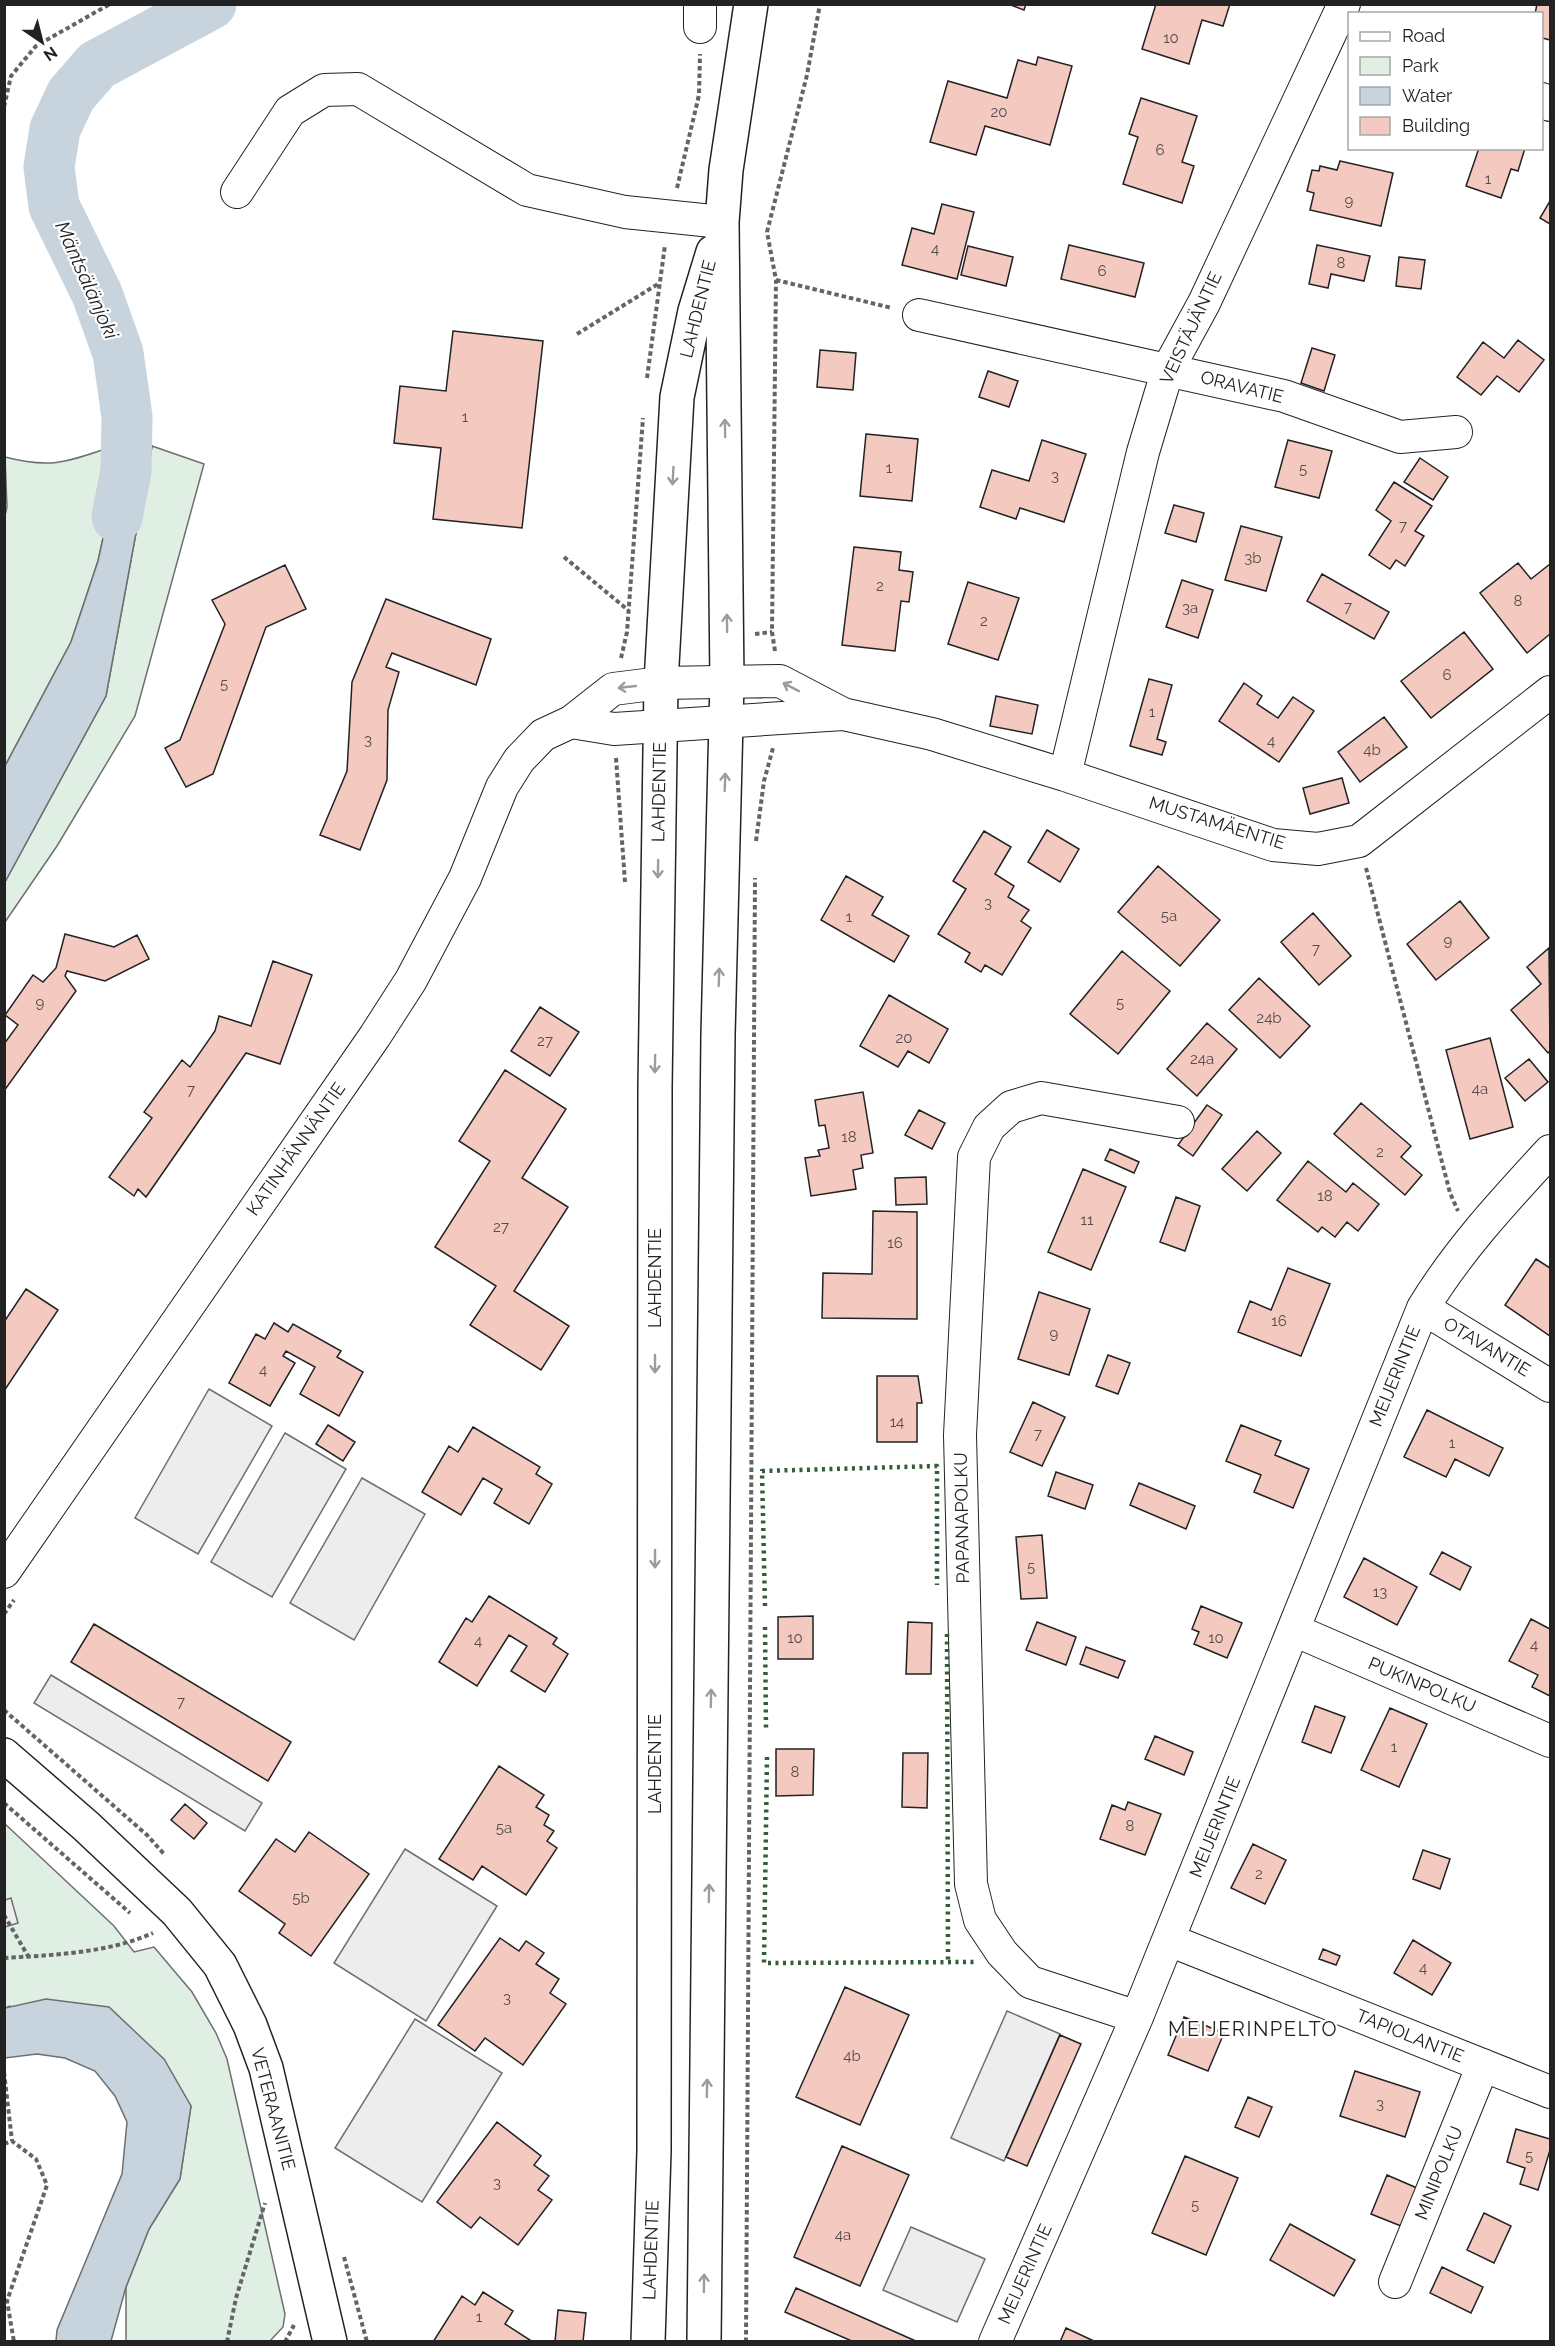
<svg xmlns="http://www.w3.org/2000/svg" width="1555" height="2346" font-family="Raleway,sans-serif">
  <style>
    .green { fill: #e0efe3; stroke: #6f6f6f; stroke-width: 1.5 }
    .parking { fill: #ededed; stroke: #6f6f6f; stroke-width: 1.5 }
    .water { fill: #c7d3dd; stroke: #6f6f6f; stroke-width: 1.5 }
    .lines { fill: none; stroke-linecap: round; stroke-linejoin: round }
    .river { stroke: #c7d3dd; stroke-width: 51 }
    .building { fill: #f3c9c0; stroke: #222; stroke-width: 1.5 }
    .minor-casing { stroke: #222; stroke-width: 34 }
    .major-casing { stroke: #222; stroke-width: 36 }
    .path { stroke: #646464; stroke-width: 4; stroke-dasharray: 4.5 3; stroke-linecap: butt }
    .minor { stroke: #fff; stroke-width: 32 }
    .major { stroke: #fff; stroke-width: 33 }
    .hedge { stroke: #2f5e38; stroke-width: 4.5; stroke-dasharray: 3 4.5; stroke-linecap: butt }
    .oneway { stroke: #9c9c9c }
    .labels { text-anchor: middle; stroke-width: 4.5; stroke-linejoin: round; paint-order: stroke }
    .number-label { font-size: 15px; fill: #564c4a }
    .street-label { font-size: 18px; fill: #222; stroke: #fff }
    .water-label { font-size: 20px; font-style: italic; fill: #222; stroke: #fff }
    .neighbourhood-label { font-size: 20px; letter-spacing: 1.5px; fill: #222; stroke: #fff }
  </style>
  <rect width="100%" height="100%" fill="#fff"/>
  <path class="green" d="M152 446 204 464 135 716 57 846 5 922V882L106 696Z
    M111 447 112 497 98 561 71 642 5 766 4 520 7 507 5 457C51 469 67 462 111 447Z
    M4 1823 114 1926 134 1952 154 1947 192 1992 216 2033 227 2059 285 2314 283 2327 270 2341H126V2287L149 2229 180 2179 191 2106 10 2006 5 2008Z"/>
  <path class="parking" d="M209 1389 272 1426 198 1554 135 1518Z
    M285 1433 346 1469 272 1597 211 1562Z
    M362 1478 425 1514 354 1640 290 1603Z
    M51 1675 262 1803 245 1831 34 1703Z
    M405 1849 497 1906 426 2021 334 1963Z
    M11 1898 18 1923 5 1927V1900Z
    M1007 2011 1060 2034 1004 2161 951 2138Z
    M415 2019 502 2073 422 2202 335 2148Z
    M911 2227 985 2259 957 2322 883 2290Z"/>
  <path class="water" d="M152 446 106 696 5 882V766L71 642 98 561 112 497 111 447Z
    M46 1999 109 2007 164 2059 191 2106 180 2179 149 2229 126 2287 111 2341H56L57 2330 122 2174 127 2122 115 2096 95 2071 65 2058 37 2054 5 2058V2008Z"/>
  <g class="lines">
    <path class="river" d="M117 517 126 471 127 417 118 353 97 294 54 206 49 167 55 129 71 95 97 65 211 4"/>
  </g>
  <path class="building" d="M1008 4H1026L1024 10Z
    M1156 4H1230L1223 26 1202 20 1189 64 1142 49Z
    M1537 4H1550V40L1542 38V14H1535Z
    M1038 57 1072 66 1050 145 985 126 976 155 930 142 948 81 1007 98 1018 60 1036 65Z
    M1141 98 1197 116 1182 162 1194 166 1182 203 1123 184 1138 137 1129 134Z
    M1479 148H1525L1518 171 1511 169 1501 198 1466 186Z
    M1340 161 1393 173 1381 226 1310 210 1314 193 1307 191 1312 170 1319 171 1320 166 1337 170Z
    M1550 201V224L1540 218Z
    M942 204 974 212 957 279 902 265 912 228 934 234Z
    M1069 245 1144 263 1135 297 1061 279Z
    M1317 245 1370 256 1364 281 1331 274 1328 288 1309 284Z
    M968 246 1013 257 1006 286 961 275Z
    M1399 257 1425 260 1421 289 1396 286Z
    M453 331 543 341 522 528 433 519 441 448 394 443 400 386 446 391Z
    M1518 340 1544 360 1519 392 1497 376 1481 395 1457 377 1483 342 1504 358Z
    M1312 348 1335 355 1324 391 1301 383Z
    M820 350 856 353 853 390 817 387Z
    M988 371 1018 381 1009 407 979 397Z
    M866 434 918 439 912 501 860 496Z
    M1042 440 1086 454 1064 522 1020 508 1016 519 980 507 992 470 1029 481Z
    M1288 440 1332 451 1319 498 1275 487Z
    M1420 458 1448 477 1433 500 1404 482Z
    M1394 482 1432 506 1415 531 1424 536 1405 566 1396 560 1390 569 1369 555 1391 521 1376 510Z
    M1174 505 1204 513 1196 542 1165 533Z
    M1241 526 1282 537 1266 591 1225 580Z
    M854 547 901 552 899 570 913 572 909 602 901 601 895 651 842 645Z
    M1518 563 1531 579 1550 564V634L1527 653 1480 593Z
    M285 565 306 609 266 627 213 774 186 787 165 748 180 740 225 624 212 600Z
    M1322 574 1389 612 1374 639 1307 601Z
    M1182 580 1213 590 1198 638 1166 627Z
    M968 582 1019 598 998 660 948 644Z
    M386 599 491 639 476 685 392 653 386 667 399 672 388 710 387 780 360 850 320 835 347 771 352 682Z
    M1464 632 1493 669 1431 718 1401 681Z
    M1149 679 1172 685 1157 739 1166 742 1162 755 1130 746Z
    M1244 683 1262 696 1257 704 1278 718 1293 697 1314 711 1279 762 1219 721Z
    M996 696 1038 705 1032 734 990 726Z
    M1384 717 1407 747 1360 782 1338 752Z
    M1342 778 1349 803 1310 814 1303 788Z
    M1047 830 1079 849 1060 882 1028 862Z
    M984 831 1011 847 995 874 1014 886 1008 897 1029 910 1021 921 1031 928 1002 975 985 965 981 972 965 962 970 953 938 934 966 889 953 881Z
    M1158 866 1220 920 1180 966 1118 912Z
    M846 876 883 897 872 915 909 936 894 962 821 920Z
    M1460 901 1489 938 1436 980 1407 944Z
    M1313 913 1351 956 1319 985 1281 942Z
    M65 934 114 947 137 935 149 959 105 981 67 971 65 976 76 991 4 1091V1044L18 1025 5 1015 33 975 43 982 56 968Z
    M1549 948 1550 1051 1548 1053 1511 1010 1541 984 1527 967Z
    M1122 951 1170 991 1118 1054 1070 1014Z
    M273 961 312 975 280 1064 246 1053 146 1197 138 1189 134 1196 109 1177 152 1118 144 1112 182 1060 190 1067 215 1031 219 1016 251 1026Z
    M1259 978 1310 1026 1280 1058 1229 1010Z
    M889 995 948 1029 929 1063 908 1051 898 1067 860 1046Z
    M540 1007 579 1032 550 1076 511 1051Z
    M1207 1023 1237 1049 1197 1096 1167 1069Z
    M1490 1038 1513 1127 1470 1139 1446 1050Z
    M1529 1059 1548 1082 1525 1101 1505 1078Z
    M505 1070 566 1109 522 1178 568 1207 514 1291 569 1326 541 1370 470 1325 496 1286 435 1247 490 1161 459 1141Z
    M863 1092 873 1153 861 1155 863 1168 853 1170 856 1189 811 1196 805 1158 820 1156 818 1150 829 1148 825 1125 819 1126 815 1100Z
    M1361 1103 1411 1146 1401 1157 1422 1175 1405 1195 1334 1134Z
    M1207 1105 1222 1115 1193 1156 1178 1145Z
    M919 1110 945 1123 932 1149 905 1135Z
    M1257 1131 1281 1153 1247 1191 1222 1169Z
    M1110 1149 1139 1162 1134 1173 1105 1160Z
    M1308 1161 1346 1192 1353 1183 1379 1204 1358 1231 1347 1222 1335 1237 1322 1227 1318 1232 1277 1200Z
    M1083 1169 1126 1187 1091 1270 1048 1252Z
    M926 1177 927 1204 896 1205 895 1178Z
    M1176 1197 1200 1206 1185 1251 1160 1242Z
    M873 1211 917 1212V1319L822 1318 823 1273 872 1274Z
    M1536 1259 1550 1268V1336L1505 1305Z
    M1288 1268 1330 1284 1301 1356 1238 1332 1250 1301 1271 1310Z
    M26 1289 58 1310 4 1391V1322Z
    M1039 1292 1090 1309 1069 1375 1018 1359Z
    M274 1323 288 1332 293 1324 341 1351 337 1357 363 1372 339 1416 300 1394 315 1367 286 1351 283 1356 295 1363 270 1406 229 1383 256 1334 265 1339Z
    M1108 1355 1130 1363 1118 1394 1096 1386Z
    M877 1376H918L922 1403H917V1442H877Z
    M1033 1402 1065 1417 1042 1466 1010 1452Z
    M1427 1410 1503 1448 1489 1476 1455 1459 1446 1477 1404 1457Z
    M328 1425 355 1442 343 1461 316 1444Z
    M1241 1425 1281 1441 1275 1455 1309 1469 1293 1508 1254 1492 1261 1475 1226 1461Z
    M473 1427 540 1467 536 1474 552 1484 529 1524 494 1503 502 1489 483 1478 461 1515 422 1492 449 1446 458 1452Z
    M1056 1472 1093 1485 1085 1509 1048 1496Z
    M1139 1483 1195 1506 1186 1529 1130 1505Z
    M1042 1535 1047 1598 1021 1599 1016 1537Z
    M1442 1552 1471 1567 1460 1590 1430 1574Z
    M1364 1558 1417 1587 1397 1625 1344 1597Z
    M489 1596 557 1638 553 1644 568 1654 545 1692 511 1671 527 1646 509 1635 477 1686 439 1662 466 1618 472 1622Z
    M1201 1606 1242 1623 1227 1658 1194 1644 1199 1632 1192 1629Z
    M813 1616V1659H778V1617Z
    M1531 1619 1550 1629V1696L1532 1687 1538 1675 1509 1661Z
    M908 1622 932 1623 931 1674H906Z
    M1037 1622 1076 1637 1066 1665 1026 1650Z
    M94 1624 291 1742 268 1781 71 1662Z
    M1086 1647 1125 1661 1118 1678 1080 1664Z
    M1315 1706 1345 1717 1331 1753 1302 1742Z
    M1390 1708 1427 1724 1399 1787 1361 1770Z
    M1155 1736 1193 1752 1184 1775 1145 1759Z
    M776 1749H814L813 1795 776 1796Z
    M903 1753H928L927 1808 902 1807Z
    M499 1766 544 1795 536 1807 549 1815 544 1825 554 1831 547 1841 557 1848 526 1895 482 1866 473 1880 439 1859Z
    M1128 1802 1161 1814 1145 1855 1100 1839 1112 1805 1125 1810Z
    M185 1804 207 1823 194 1839 171 1820Z
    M309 1832 369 1874 311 1956 279 1933 285 1924 239 1891 276 1839 295 1852Z
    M1253 1844 1286 1860 1265 1904 1231 1888Z
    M1423 1850 1450 1859 1440 1889 1413 1879Z
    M500 1938 519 1951 526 1941 544 1953 536 1964 559 1979 550 1993 566 2004 523 2065 485 2038 475 2051 438 2025Z
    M1413 1940 1451 1963 1432 1995 1394 1973Z
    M1323 1949 1340 1956 1336 1965 1319 1959Z
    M845 1987 909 2015 860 2125 796 2097Z
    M1184 2017 1224 2033 1208 2071 1168 2055Z
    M1060 2035 1081 2044 1027 2166 1006 2157Z
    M1355 2071 1420 2092 1405 2137 1340 2116Z
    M1248 2097 1272 2107 1259 2137 1235 2127Z
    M497 2122 541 2156 534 2165 549 2176 538 2190 552 2200 518 2245 480 2217 471 2228 437 2202Z
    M1516 2129 1550 2139V2150L1538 2190 1520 2184 1525 2168 1507 2162Z
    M842 2146 909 2175 860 2286 794 2257Z
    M1185 2156 1238 2178 1206 2255 1152 2233Z
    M1387 2175 1417 2188 1401 2226 1371 2214Z
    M1484 2213 1511 2226 1494 2263 1467 2250Z
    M1290 2224 1355 2260 1334 2296 1270 2260Z
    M1442 2267 1483 2287 1471 2313 1430 2293Z
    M796 2288 918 2342H854L785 2312Z
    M483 2292 513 2311 505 2324 533 2342H433L462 2296 475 2305Z
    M558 2310 586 2313 583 2342H555Z
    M1066 2328 1096 2342H1060Z"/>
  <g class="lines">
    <g class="minor-casing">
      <path id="minor" d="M700 27V4
        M1542 99 1550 105
        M237 192 290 111 324 90 358 89 527 190 625 212 722 222
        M919 315 1284 396 1400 437 1456 432
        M571 722 614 729 843 714
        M1065 775 1143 452 1168 369 1204 303 1344 4
        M1423 1308 1550 1386
        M4 1572 375 1036 411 980 465 878 502 787 519 760 543 735 571 722 613 689 661 683 780 681 843 714 932 734 1065 775 1273 845 1318 849 1359 841 1550 692
        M1294 1630 1550 1741
        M1169 1940 1550 2092
        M1137 2017 1030 1982 1002 1953 980 1920 971 1884 960 1435 974 1157 989 1127 1011 1107 1041 1098 1178 1122
        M1395 2282 1483 2065
        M995 2342 1137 2017 1423 1308C1459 1249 1504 1201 1550 1151"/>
    </g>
    <g class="major-casing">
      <path id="major" d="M4 1755 86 1826 177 1912 220 1965 250 2025 266 2068 330 2342
        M648 2342 654 2151 655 1088 661 683 677 397 695 311 713 252
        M704 2342 718 1035 727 682 722 222 726 170 751 4"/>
    </g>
    <path class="path" d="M4 107 11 76 36 46 110 4
      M677 188 699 95 700 54
      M776 280 892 308
      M577 334 658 284
      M647 378 665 245
      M564 557 628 610
      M755 634 772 632
      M775 651 772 632 776 280 767 232 807 75 820 4
      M621 658 627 632 643 418
      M616 758 625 882
      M756 841 764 781 773 748
      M1366 868 1450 1193 1458 1211
      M4 1614 14 1600
      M4 1710 147 1835 164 1854
      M4 1803 130 1913
      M4 1915 28 1956
      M4 1958C54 1955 108 1953 153 1933
      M4 2072 12 2141
      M4 2144 12 2141 36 2159 47 2185 7 2301 14 2342
      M344 2257 367 2342
      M227 2342 236 2298 265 2203
      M285 2342 294 2325
      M746 2342 755 878"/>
    <use href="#minor" class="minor"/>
    <use href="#major" class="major"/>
    <path class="hedge" d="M765 1606 762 1471 937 1466V1585
      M765 1627 766 1729
      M947 1634 948 1962
      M767 1757 764 1963 976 1962"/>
  </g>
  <defs><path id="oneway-shaft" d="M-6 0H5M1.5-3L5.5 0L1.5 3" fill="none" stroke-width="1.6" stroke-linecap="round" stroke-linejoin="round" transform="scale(1.5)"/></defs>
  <g class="oneway">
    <use href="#oneway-shaft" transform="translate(725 428) rotate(-91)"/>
    <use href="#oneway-shaft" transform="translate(673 476) rotate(93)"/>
    <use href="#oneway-shaft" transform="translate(727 623) rotate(-91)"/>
    <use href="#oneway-shaft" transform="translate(627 687) rotate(174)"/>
    <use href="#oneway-shaft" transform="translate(791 687) rotate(-153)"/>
    <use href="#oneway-shaft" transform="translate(725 782) rotate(-88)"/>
    <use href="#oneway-shaft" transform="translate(658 869) rotate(91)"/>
    <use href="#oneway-shaft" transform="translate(719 977) rotate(-88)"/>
    <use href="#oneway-shaft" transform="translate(655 1064) rotate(91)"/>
    <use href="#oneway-shaft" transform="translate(655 1364) rotate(90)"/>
    <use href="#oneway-shaft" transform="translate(655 1559) rotate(90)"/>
    <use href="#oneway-shaft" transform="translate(711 1698) rotate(-89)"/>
    <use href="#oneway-shaft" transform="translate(709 1893) rotate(-89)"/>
    <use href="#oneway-shaft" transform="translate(707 2088) rotate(-89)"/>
    <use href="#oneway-shaft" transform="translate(704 2283) rotate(-89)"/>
  </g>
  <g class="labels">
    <g class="number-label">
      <text x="1171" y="43">10</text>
      <text x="999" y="117">20</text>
      <text x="1160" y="155">6</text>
      <text x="1488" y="184">1</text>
      <text x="1349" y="206">9</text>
      <text x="935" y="254">4</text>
      <text x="1341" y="268">8</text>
      <text x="1102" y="276">6</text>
      <text x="465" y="422">1</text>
      <text x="889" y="473">1</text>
      <text x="1303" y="474">5</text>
      <text x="1055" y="481">3</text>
      <text x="1403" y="531">7</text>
      <text x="1253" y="563">3b</text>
      <text x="880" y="591">2</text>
      <text x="1518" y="606">8</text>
      <text x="1348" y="612">7</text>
      <text x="1190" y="613">3a</text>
      <text x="984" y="626">2</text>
      <text x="1447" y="680">6</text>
      <text x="224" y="689">5</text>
      <text x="1152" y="717">1</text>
      <text x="368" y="745">3</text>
      <text x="1271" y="746">4</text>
      <text x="1372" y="755">4b</text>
      <text x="988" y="908">3</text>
      <text x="1169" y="921">5a</text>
      <text x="849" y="922">1</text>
      <text x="1448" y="946">9</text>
      <text x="1316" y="954">7</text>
      <text x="40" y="1008">9</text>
      <text x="1120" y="1008">5</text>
      <text x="1269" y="1023">24b</text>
      <text x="904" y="1043">20</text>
      <text x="545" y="1046">27</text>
      <text x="1202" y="1064">24a</text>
      <text x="1480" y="1094">4a</text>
      <text x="191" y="1095">7</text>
      <text x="849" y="1142">18</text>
      <text x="1380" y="1157">2</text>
      <text x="1325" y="1201">18</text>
      <text x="1087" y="1225">11</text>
      <text x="501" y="1232">27</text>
      <text x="895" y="1248">16</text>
      <text x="1279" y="1326">16</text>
      <text x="1054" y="1339">9</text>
      <text x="263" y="1375">4</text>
      <text x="897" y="1427">14</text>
      <text x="1038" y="1439">7</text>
      <text x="1452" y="1448">1</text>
      <text x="1031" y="1572">5</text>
      <text x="1380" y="1597">13</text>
      <text x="795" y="1643">10</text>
      <text x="1216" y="1643">10</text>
      <text x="478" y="1646">4</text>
      <text x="1534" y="1650">4</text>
      <text x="181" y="1707">7</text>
      <text x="1394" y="1752">1</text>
      <text x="795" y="1777">8</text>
      <text x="1130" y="1831">8</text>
      <text x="504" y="1833">5a</text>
      <text x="1259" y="1879">2</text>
      <text x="301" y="1903">5b</text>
      <text x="1423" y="1973">4</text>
      <text x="507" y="2003">3</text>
      <text x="852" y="2061">4b</text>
      <text x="1380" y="2109">3</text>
      <text x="1529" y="2161">5</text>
      <text x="497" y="2188">3</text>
      <text x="1195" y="2210">5</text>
      <text x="843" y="2240">4a</text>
      <text x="479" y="2322">1</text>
    </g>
    <g class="street-label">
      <text transform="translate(698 309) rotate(-76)" y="6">LAHDENTIE</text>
      <text transform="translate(1191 328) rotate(-65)" y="6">VEISTÄJÄNTIE</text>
      <text transform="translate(1242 387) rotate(14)" y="6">ORAVATIE</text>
      <text transform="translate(659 792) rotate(-89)" y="6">LAHDENTIE</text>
      <text transform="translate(1217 823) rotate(17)" y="6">MUSTAMÄENTIE</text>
      <text transform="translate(296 1149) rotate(-55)" y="6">KATINHÄNNÄNTIE</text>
      <text transform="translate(655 1278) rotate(-90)" y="6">LAHDENTIE</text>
      <text transform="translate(1487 1347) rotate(31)" y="6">OTAVANTIE</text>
      <text transform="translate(1395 1376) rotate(-68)" y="6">MEIJERINTIE</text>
      <text transform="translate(962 1518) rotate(-91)" y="6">PAPANAPOLKU</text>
      <text transform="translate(1422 1685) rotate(23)" y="6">PUKINPOLKU</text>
      <text transform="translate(655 1764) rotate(-90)" y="6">LAHDENTIE</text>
      <text transform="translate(1215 1827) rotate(-68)" y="6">MEIJERINTIE</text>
      <text transform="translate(1410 2036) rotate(22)" y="6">TAPIOLANTIE</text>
      <text transform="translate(273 2109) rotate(75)" y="6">VETERAANITIE</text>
      <text transform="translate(1439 2173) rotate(-68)" y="6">MINIPOLKU</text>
      <text transform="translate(651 2250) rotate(-88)" y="6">LAHDENTIE</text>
      <text transform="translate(1025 2274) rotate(-66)" y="6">MEIJERINTIE</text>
    </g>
    <g class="water-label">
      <text transform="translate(87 280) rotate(66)" y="7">Mäntsälänjoki</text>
    </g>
    <g class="neighbourhood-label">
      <text x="1253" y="2036">MEIJERINPELTO</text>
    </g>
  </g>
  <rect width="1555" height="2346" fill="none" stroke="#222222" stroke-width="12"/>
  <rect x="1348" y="12" width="195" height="138" fill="#ffffff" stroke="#a7a7a7" stroke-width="1.5"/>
  <rect x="1360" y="32" width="30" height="9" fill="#ffffff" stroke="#a7a7a7" stroke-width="1.5"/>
  <text x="1402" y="42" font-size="18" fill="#222222">Road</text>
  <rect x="1360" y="57" width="30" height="18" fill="#e0efe3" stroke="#a7a7a7" stroke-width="1.5"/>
  <text x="1402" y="72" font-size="18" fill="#222222">Park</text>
  <rect x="1360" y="87" width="30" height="18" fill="#c7d3dd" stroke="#a7a7a7" stroke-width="1.5"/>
  <text x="1402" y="102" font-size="18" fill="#222222">Water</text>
  <rect x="1360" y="117" width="30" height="18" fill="#f3c9c0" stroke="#a7a7a7" stroke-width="1.5"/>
  <text x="1402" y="132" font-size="18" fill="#222222">Building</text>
  <g transform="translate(42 42) rotate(145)" stroke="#ffffff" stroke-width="4.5" paint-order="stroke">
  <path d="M0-4.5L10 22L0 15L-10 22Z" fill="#222222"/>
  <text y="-9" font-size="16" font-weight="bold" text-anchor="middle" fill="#222222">N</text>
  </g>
</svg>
